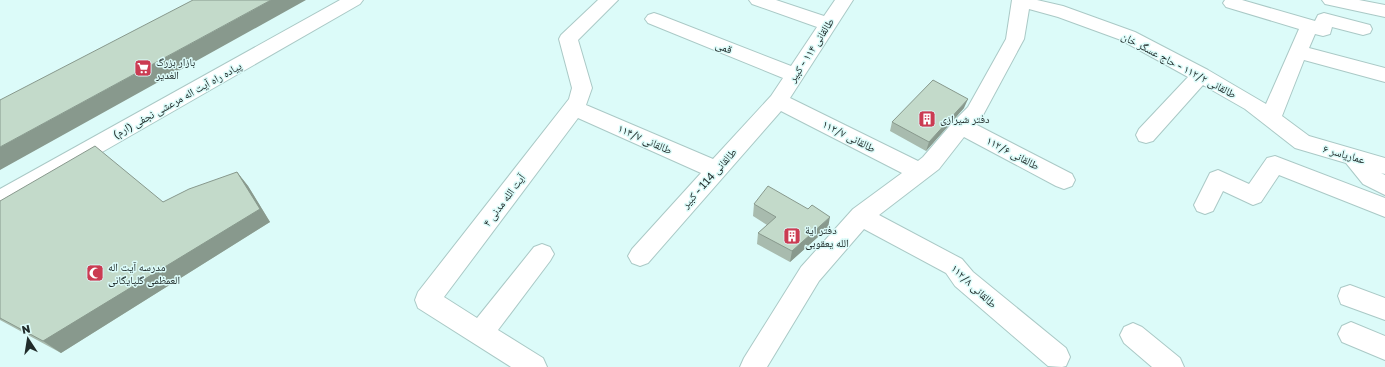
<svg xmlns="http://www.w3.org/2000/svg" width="1385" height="367" font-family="'Golos Text','Noto Naskh Arabic',sans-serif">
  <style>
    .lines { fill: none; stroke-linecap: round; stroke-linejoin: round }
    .street-casing { stroke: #aac9c6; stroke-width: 2 }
    .primary-casing { stroke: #aac9c6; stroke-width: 2 }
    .street { fill: #fff; fill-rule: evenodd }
    .primary { fill: #fff; fill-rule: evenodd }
    .wall { fill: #a8bbae }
    .shaded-wall { fill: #88998d }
    .building { fill: #c3daca; stroke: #88998d }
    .labels { text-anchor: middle; stroke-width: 3; stroke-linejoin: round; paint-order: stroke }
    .street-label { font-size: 11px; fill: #202c2b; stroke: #dcfbf9 }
    .poi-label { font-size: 11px; fill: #202c2b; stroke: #dcfbf9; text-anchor: start }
  </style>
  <rect width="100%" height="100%" fill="#dcfbf9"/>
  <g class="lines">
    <g class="street-casing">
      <path id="street" d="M340 0H363L360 4 8 206 0 209V189Z
        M598 0H618L578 40 592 88 586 105 713 159 771 96 783 78 648 23 645 19 648 15 654 13 660 15 791 66 817 27 752 4 749 0H776L824 16 835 0H853L790 98 918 161 923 157 954 121 968 107 1006 39 1012 0H1037L1063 6 1135 32 1208 70 1266 104 1299 29 1226 7 1223 3 1225 0H1242L1315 21 1318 15 1324 13 1370 25 1372 29 1370 33 1363 35 1332 27 1330 34 1323 36 1315 34 1309 48 1385 68V82L1304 60 1282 116 1309 136 1385 158V174L1381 173 1385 175V195L1363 184 1346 163 1295 148 1245 109 1203 85 1153 141 1146 143 1139 141 1136 135 1139 129 1188 77 1121 40 1058 17 1029 9 1024 39 982 117 975 124 1072 174 1075 180 1072 186 1064 189 1056 186 964 137 939 169 879 215 962 259 973 272 1066 348 1070 357 1066 366 1062 367 1048 366 955 286 946 273 864 229 819 281 767 367H740L744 358 801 267 853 209 902 173 781 111 648 263 640 266 632 263 628 256 632 249 701 173 578 118 444 297 477 318 534 247 542 244 550 247 554 254 550 261 498 330 543 358 547 367H511L418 308 415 300 418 292 569 99 572 88 559 39 561 35Z
        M1275 156 1385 198V217L1279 175 1261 202 1253 205 1223 191 1213 211 1205 214 1197 211 1194 205 1210 173 1218 170 1249 184 1267 158Z
        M1350 285 1385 298V320L1341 304 1338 296 1341 288Z
        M1351 322 1385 336V360L1342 342 1338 334 1342 326Z
        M1133 323 1142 327 1180 358 1184 367H1152L1124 343 1120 335 1124 327Z"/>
    </g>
    <g class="primary-casing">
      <path id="primary" d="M1322 0H1359L1385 5V17L1325 4Z"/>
    </g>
    <use href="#street" class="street"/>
    <use href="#primary" class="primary"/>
  </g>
  <path class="wall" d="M964 108 926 151 890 131 892 122Z
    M237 172 248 186 270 222 61 353 0 320V201L163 202Z
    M754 204 828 228 790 262 757 244 758 233 767 225 753 216Z"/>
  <path class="shaded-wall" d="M271 0H306L0 170V147Z
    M968 99 964 108 926 151 929 142Z
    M237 172 248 186 270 222 61 353 43 341Z
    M830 217 828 228 790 262 792 251Z"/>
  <path class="building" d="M193 0H271L0 147V100Z
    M933 80 968 99 929 142 892 122Z
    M95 146 163 202 189 189 237 172 260 209 43 341 0 318V201Z
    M768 186 808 209 812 205 830 217 792 251 758 233 776 217 754 204Z"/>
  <defs>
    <g id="supermarket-square" transform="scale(0.9)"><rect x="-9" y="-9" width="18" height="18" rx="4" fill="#cb3b52" stroke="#dcfbf9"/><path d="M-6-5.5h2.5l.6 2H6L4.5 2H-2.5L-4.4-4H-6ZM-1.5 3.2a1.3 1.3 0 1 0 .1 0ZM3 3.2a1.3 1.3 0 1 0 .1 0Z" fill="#fff"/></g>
    <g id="building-square" transform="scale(0.9)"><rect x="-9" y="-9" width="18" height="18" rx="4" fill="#cb3b52" stroke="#dcfbf9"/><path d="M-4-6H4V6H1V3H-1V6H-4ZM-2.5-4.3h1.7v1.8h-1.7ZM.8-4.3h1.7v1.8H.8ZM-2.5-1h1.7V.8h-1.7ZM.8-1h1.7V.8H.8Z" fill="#fff"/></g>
    <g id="mosque-square" transform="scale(0.9)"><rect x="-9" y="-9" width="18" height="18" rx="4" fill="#cb3b52" stroke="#dcfbf9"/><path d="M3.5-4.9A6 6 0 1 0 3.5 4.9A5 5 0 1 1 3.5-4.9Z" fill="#fff"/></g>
  </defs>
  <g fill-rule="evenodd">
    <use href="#supermarket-square" x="143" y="68"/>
    <use href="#building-square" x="927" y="119"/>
    <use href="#building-square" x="792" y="236"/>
    <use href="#mosque-square" x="95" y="273"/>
  </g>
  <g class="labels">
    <g class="street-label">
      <text transform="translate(724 47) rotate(22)" y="4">قمی</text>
      <text transform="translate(811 50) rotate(-57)" y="4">طالقانی ۱۱۴ - کبیر</text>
      <text transform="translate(1179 65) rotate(28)" y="4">طالقانی ۱۱۲/۲ - حاج عسگر خان</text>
      <text transform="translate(177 100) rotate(-29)" y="4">پیاده راه آیت اله مرعشی نجفی (ارم)</text>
      <text transform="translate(849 136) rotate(27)" y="4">طالقانی ۱۱۲/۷</text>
      <text transform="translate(645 139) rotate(24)" y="4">طالقانی ۱۱۴/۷</text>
      <text transform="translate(1013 153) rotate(28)" y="4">طالقانی ۱۱۲/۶</text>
      <text transform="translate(1344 154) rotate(16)" y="4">عماریاسر ۶</text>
      <text transform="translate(709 178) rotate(-48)" y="4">طالقانی 114 - کبیر</text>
      <text transform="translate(504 200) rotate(-53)" y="4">۴ آیت الله مدنی</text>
      <text transform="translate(974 286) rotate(43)" y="4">طالقانی ۱۱۲/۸</text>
    </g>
    <g class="poi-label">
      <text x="156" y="66">بازار بزرگ<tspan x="156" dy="13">الغدیر</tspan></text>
      <text x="940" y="123">دفتر شیرازی</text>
      <text x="805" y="234">دفتر ایة<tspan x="805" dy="13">الله یعقوبی</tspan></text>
      <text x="108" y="271">مدرسه آیت اله<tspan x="108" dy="13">العمظمی گلپایگانی</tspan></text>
    </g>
  </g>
  <g transform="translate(28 339) rotate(348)" stroke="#dcfbf9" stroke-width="3" paint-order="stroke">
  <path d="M0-3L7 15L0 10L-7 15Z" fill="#202c2b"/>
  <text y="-6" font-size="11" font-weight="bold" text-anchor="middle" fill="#202c2b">N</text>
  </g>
</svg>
